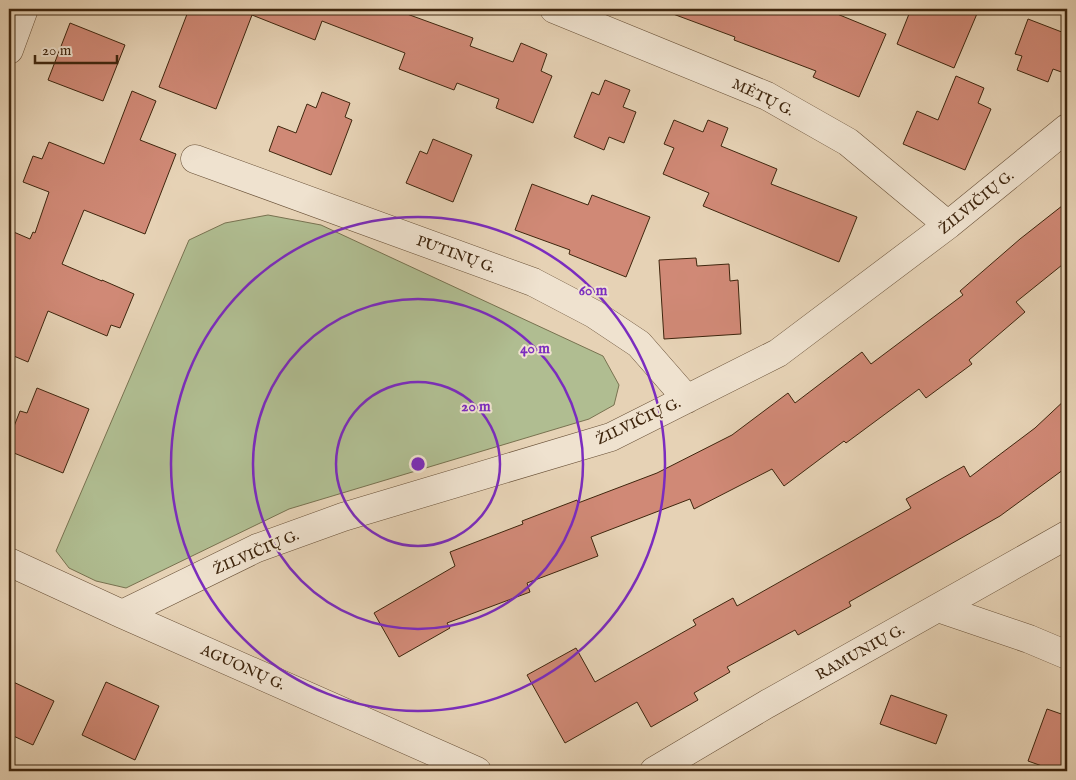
<svg xmlns="http://www.w3.org/2000/svg" width="1076" height="780" font-family="'IM FELL English',serif">
  <style>
    .green { fill: #b0bd91; stroke: #787250 }
    .building { fill: #d08976; stroke: #3f260e }
    .lines { fill: none; stroke-linecap: round; stroke-linejoin: round }
    .minor-casing { stroke: #695138; stroke-width: 29 }
    .minor { stroke: #efe2cf; stroke-width: 28 }
    .ring { fill: none; stroke: #7b2cbf; stroke-width: 2.5 }
    .labels { text-anchor: middle; stroke-width: 4; stroke-linejoin: round; paint-order: stroke }
    .street-label { font-size: 15px; fill: #3f260e; stroke: #efe2cf }
    .centre { fill: #7b2cbf; stroke: #efe2cf; stroke-width: 2.5 }
    .ring-label { font-size: 15px; text-anchor: middle; font-weight: bold; fill: #7b2cbf; stroke: #efe2cf; stroke-width: 4; stroke-linejoin: round; paint-order: stroke }
  </style>
  <rect width="100%" height="100%" fill="#e6d2b5"/>
  <filter id="stains"><feTurbulence type="fractalNoise" baseFrequency=".004" numOctaves="4"/><feColorMatrix values="0 0 0 0 .2 0 0 0 0 .09 0 0 0 0 .02 0 0 0 .5 -.17"/></filter>
  <radialGradient id="worn" r=".72"><stop offset=".6" stop-color="#630" stop-opacity="0"/><stop offset="1" stop-color="#630" stop-opacity=".3"/></radialGradient>
  <path class="green" d="M268 215 321 225 603 356 619 385 614 405 589 419 289 509 126 588 96 581 69 568 56 551 189 240 225 223Z"/>
  <path class="building" d="M189 9H409L407 14 473 38 470 46 513 62 521 43 547 54 541 71 552 76 533 123 496 108 499 99 457 83 454 90 399 69 405 53 322 21 315 40 252 15 216 109 159 87Z
    M666 9H825L886 34 859 97 813 77 816 71 734 40 735 37 665 11Z
    M911 9H979L954 68 897 44Z
    M1028 19 1067 34V74L1053 69 1048 82 1017 70 1022 56 1015 54Z
    M70 23 125 45 103 101 48 80Z
    M956 76 984 88 978 103 991 109 965 170 903 144 917 111 938 120Z
    M605 80 630 90 623 107 636 112 624 143 609 137 604 150 574 137 592 92 599 95Z
    M132 91 156 101 140 140 176 154 145 234 84 210 62 264 102 281V280L134 294 120 328 111 325 107 336 48 311 28 362 9 354V230L30 239 33 232 35 233 49 192 23 182 33 156 42 159 49 142 104 164Z
    M322 92 350 103 345 117 352 120 331 175 269 151 278 126 296 133 307 104 316 108Z
    M674 120 703 132 708 120 728 128 721 146 777 169 771 184 857 217 839 262 703 206 709 193 663 174 674 148 664 144Z
    M433 139 472 155 453 202 406 183 420 151 427 154Z
    M532 184 588 205 592 195 650 217 626 277 569 254 570 250 515 230Z
    M1067 202V261L1016 302 1025 312 969 360 972 364 926 398 919 389 846 443 844 441 784 486 772 469 694 509 690 499 591 537 598 556 527 583 530 592 447 623 450 628 399 657 374 613 455 566 450 552 523 524 522 521 577 500 578 503 657 473 732 435 788 393 795 403 862 352 871 364 963 295 960 291 1020 239Z
    M696 258 697 266 729 264 730 281 738 280 741 334 664 339 659 260Z
    M37 388 89 409 63 473 9 451V439L20 411 27 413Z
    M1067 398V467L1000 516 849 602 851 606 798 635 795 630 727 667 730 672 694 693 698 700 651 727 637 702 565 743 527 675 576 648 595 682 696 625 693 620 733 598 737 606 911 508 906 499 964 466 970 477 1035 428Z
    M9 680 54 701 33 745 9 734Z
    M106 682 159 706 135 760 82 735Z
    M891 695 947 715 936 744 880 724Z
    M1047 709 1067 716V771H1056L1028 761Z"/>
  <g class="lines">
    <g class="minor-casing">
      <path id="minor" d="M554 9 767 96 848 142 948 225
        M9 50 24 9
        M195 159 533 282 594 314 639 344 687 399
        M9 562 122 614 477 771
        M938 608 1029 639 1067 655
        M122 614 257 548 343 517 611 437 778 353 948 225 1067 128
        M654 771 767 704 1067 535"/>
    </g>
    <use href="#minor" class="minor"/>
  </g>
  <g class="ring">
    <circle cx="418" cy="464" r="82"/>
    <circle cx="418" cy="464" r="165"/>
    <circle cx="418" cy="464" r="247"/>
  </g>
  <g class="labels">
    <g class="street-label">
      <text transform="translate(763 97) rotate(26)" y="5">MĖTŲ G.</text>
      <text transform="translate(976 202) rotate(-39)" y="5">ŽILVIČIŲ G.</text>
      <text transform="translate(456 254) rotate(20)" y="5">PUTINŲ G.</text>
      <text transform="translate(638 421) rotate(-25)" y="5">ŽILVIČIŲ G.</text>
      <text transform="translate(256 552) rotate(-23)" y="5">ŽILVIČIŲ G.</text>
      <text transform="translate(860 652) rotate(-29)" y="5">RAMUNIŲ G.</text>
      <text transform="translate(243 667) rotate(24)" y="5">AGUONŲ G.</text>
    </g>
  </g>
  <circle cx="418" cy="464" r="8" class="centre"/>
  <g class="ring-label">
    <text x="593" y="295">60 m</text>
    <text x="535" y="353">40 m</text>
    <text x="476" y="411">20 m</text>
  </g>
  <rect width="1076" height="780" fill="none" stroke="#e6d2b5" stroke-width="30"/>
  <rect x="10" y="10" width="1056" height="760" fill="none" stroke="#3f260e" stroke-width="2.5"/>
  <rect x="15" y="15" width="1046" height="750" fill="none" stroke="#3f260e"/>
  <path d="M35 55v8h82v-8" fill="none" stroke="#3f260e" stroke-width="2.5"/>
  <text x="42" y="55" font-size="15" fill="#3f260e" stroke="#efe2cf" stroke-width="4" paint-order="stroke">20 m</text>
  <rect width="100%" height="100%" filter="url(#stains)"/>
  <rect width="100%" height="100%" fill="url(#worn)"/>
</svg>
